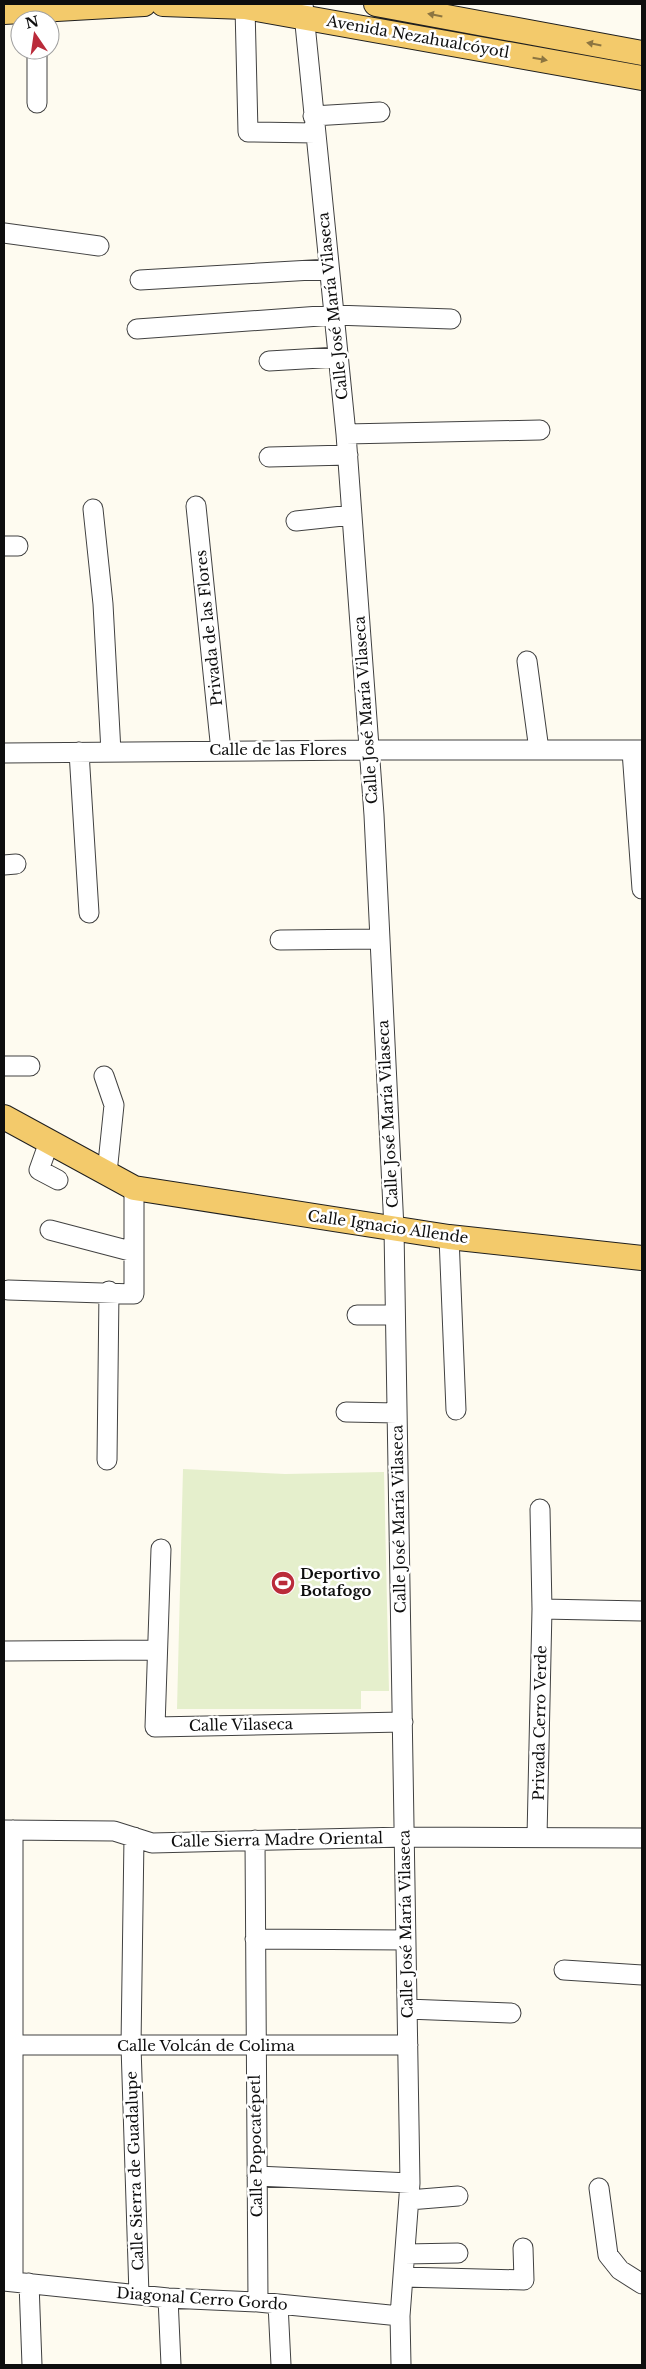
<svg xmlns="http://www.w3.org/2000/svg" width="646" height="2369" font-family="'Libre Baskerville',serif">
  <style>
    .pitch { fill: #e5efcc }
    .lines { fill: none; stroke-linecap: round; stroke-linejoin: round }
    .minor-casing { stroke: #414141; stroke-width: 21 }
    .major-casing { stroke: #1f1f1f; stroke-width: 26 }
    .minor { stroke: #fff; stroke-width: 19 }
    .major { stroke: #f3ca6b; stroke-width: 24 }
    .oneway { fill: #8c7541 }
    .labels { text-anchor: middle; stroke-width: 5; stroke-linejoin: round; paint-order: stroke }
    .street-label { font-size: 15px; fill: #0e0e0e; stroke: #fff }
    .poi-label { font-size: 15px; font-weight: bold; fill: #0e0e0e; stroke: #fff; text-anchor: start }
  </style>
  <rect width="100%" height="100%" fill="#fefbf0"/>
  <path class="pitch" d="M183 1469 285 1474 384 1472 389 1691H361V1709H177Z"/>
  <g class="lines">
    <g class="minor-casing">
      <path id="minor" d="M303 4 346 434 374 815 394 1229 410 2183 400 2316 401 2365
        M245 7 248 132 315 133
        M37 50V103
        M313 116 380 112
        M4 233 99 246
        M140 280 329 269
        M137 329 334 315 451 319
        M269 361 338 357
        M346 434 540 430
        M269 457 348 455
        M196 506 221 751
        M93 509 103 604 111 752
        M296 521 352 515
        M4 546H18
        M527 661 539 750
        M632 751 642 889
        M79 752 89 913
        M4 753 368 750H642
        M4 865 16 864
        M280 940 380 939
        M4 1066H30
        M104 1076 114 1105 107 1173
        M49 1142 39 1170 58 1180
        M50 1230 134 1252
        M449 1237 456 1410
        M8 1290 134 1294V1188
        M357 1315H395
        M346 1412 397 1413
        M107 1460 109 1291
        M161 1549 155 1727 403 1722
        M542 1609 642 1611
        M4 1651 156 1650
        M4 1830 114 1831 152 1843 405 1837 642 1838
        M13 1830V2282
        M134 1837 131 2046 139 2295
        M537 1837 542 1609 540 1509
        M255 1840 258 2302
        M255 1939 406 1940
        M564 1970 642 1975
        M407 2009 511 2013
        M4 2045H408
        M257 2176 410 2183
        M599 2188 608 2255 620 2270 642 2284
        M409 2200 458 2196
        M405 2254 458 2253
        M403 2277 524 2280 523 2248
        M4 2281 168 2298 258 2302 400 2316
        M29 2283 32 2365
        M168 2298 171 2365
        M278 2304 281 2365"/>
    </g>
    <g class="major-casing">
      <path id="major" d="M163 4 245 7 642 78
        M376 4 642 53
        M4 12 144 4
        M4 1117 134 1188 449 1237 642 1258"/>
    </g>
    <use href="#minor" class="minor"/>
    <use href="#major" class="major"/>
  </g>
  <defs><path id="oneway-solid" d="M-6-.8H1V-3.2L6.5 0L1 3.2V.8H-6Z" transform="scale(1.25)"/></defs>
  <g class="oneway">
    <use href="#oneway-solid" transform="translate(435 15) rotate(-169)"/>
    <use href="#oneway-solid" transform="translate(594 44) rotate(-169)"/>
    <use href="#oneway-solid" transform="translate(540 59) rotate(10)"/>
  </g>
  <defs>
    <g id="stadium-disc" transform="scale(1.25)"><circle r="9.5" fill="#ba2b3a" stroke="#fff"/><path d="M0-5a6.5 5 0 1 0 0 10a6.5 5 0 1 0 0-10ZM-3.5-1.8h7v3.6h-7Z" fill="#fff"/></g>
  </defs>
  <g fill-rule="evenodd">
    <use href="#stadium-disc" x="283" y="1583"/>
  </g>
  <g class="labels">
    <g class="street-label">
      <text transform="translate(418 37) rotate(10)" y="5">Avenida Nezahualcóyotl</text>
      <text transform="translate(333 306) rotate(-96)" y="5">Calle José María Vilaseca</text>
      <text transform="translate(209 628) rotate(-96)" y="5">Privada de las Flores</text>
      <text transform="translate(366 710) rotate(-94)" y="5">Calle José María Vilaseca</text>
      <text x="278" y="755">Calle de las Flores</text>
      <text transform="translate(388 1114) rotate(-93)" y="5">Calle José María Vilaseca</text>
      <text transform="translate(388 1227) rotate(8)" y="5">Calle Ignacio Allende</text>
      <text transform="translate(399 1519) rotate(-91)" y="5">Calle José María Vilaseca</text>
      <text transform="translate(540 1723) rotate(-89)" y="5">Privada Cerro Verde</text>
      <text transform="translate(241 1725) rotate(-1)" y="5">Calle Vilaseca</text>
      <text transform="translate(277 1840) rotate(-1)" y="5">Calle Sierra Madre Oriental</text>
      <text transform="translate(406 1924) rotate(-91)" y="5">Calle José María Vilaseca</text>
      <text x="206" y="2051">Calle Volcán de Colima</text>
      <text transform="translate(256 2146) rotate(-91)" y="5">Calle Popocatépetl</text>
      <text transform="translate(135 2171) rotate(-92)" y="5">Calle Sierra de Guadalupe</text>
      <text transform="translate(202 2299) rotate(4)" y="5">Diagonal Cerro Gordo</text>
    </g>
    <g class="poi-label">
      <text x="300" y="1579">Deportivo<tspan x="300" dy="17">Botafogo</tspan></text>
    </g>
  </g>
  <rect width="646" height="2369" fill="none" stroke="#0e0e0e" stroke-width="10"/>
  <g transform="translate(35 35) rotate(347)"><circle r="24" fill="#ffffff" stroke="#9f9f9f"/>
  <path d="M0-4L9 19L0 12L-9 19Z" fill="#ba2b3a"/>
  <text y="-8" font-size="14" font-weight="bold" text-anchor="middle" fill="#0e0e0e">N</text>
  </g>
</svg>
